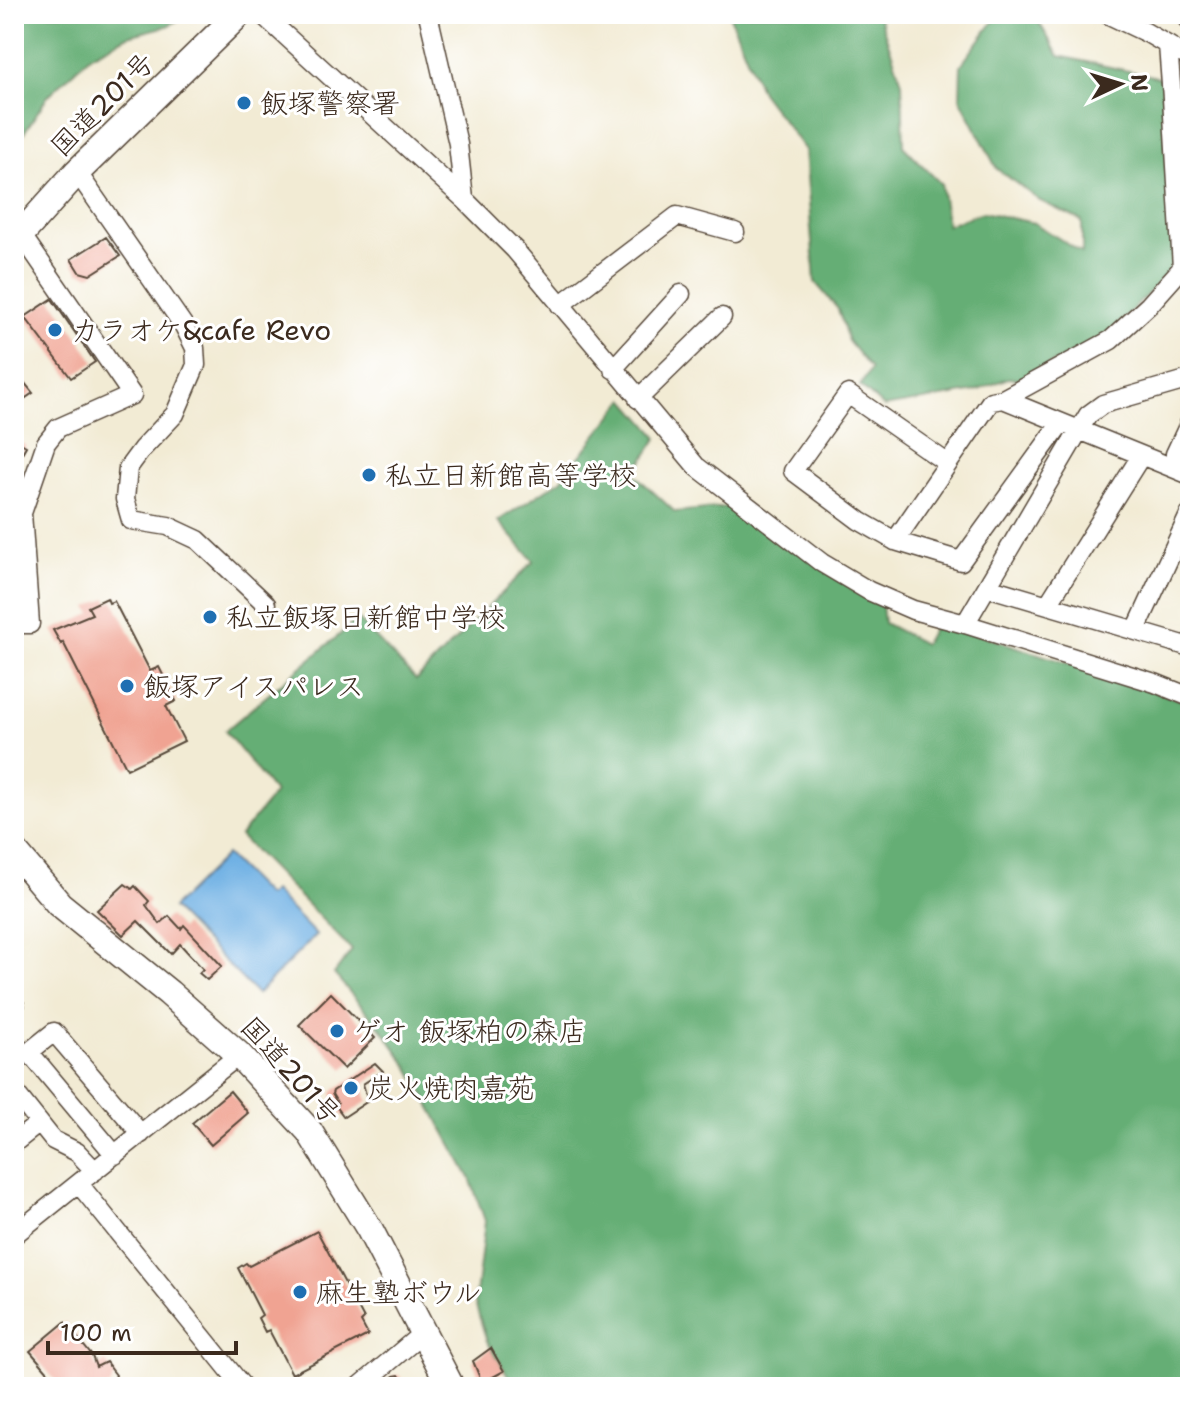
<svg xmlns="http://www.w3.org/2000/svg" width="1204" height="1401" font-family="'Shantell Sans','Klee One',sans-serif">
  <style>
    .forest { fill: #65ae75; stroke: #506c4a; stroke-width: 2 }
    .water { fill: #6fb1e4; stroke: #556e81; stroke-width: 2 }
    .building { fill: #f0a392 }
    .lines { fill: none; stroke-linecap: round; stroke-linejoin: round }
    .minor-casing { stroke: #564739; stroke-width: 21 }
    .highway-casing { stroke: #564739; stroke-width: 29 }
    .minor { stroke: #fff; stroke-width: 18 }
    .highway { stroke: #fff; stroke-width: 26 }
    .poi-dot { fill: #1f6fb2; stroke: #fff; stroke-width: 3 }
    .labels { text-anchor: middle; stroke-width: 6; stroke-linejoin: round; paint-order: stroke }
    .poi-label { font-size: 28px; fill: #3b2a1e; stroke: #fff; text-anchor: start }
    .street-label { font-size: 28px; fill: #3b2a1e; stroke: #fff }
  </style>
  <rect width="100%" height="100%" fill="#fff"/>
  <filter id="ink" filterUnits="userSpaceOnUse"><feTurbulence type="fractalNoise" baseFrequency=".0125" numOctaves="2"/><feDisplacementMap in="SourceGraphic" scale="16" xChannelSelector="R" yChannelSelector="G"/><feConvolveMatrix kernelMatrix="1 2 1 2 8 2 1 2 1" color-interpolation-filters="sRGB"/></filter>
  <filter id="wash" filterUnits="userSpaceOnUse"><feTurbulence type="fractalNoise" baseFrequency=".006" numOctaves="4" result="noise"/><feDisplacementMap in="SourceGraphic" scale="32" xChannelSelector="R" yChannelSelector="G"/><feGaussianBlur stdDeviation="1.8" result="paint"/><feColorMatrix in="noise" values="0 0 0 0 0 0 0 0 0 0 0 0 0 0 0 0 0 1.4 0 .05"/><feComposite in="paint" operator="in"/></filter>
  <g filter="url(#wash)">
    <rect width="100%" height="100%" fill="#f2ebd4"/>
    <path class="forest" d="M14 14H190L167 26 128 36 91 55 48 96 20 139 14 141Z
      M729 14H878L902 82 904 147 941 184 947 225 983 212 1034 223 1082 253V221L1040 201 997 169 960 98 961 65 999 14H1034L1059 56 1162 78 1174 266 1111 333 1022 379 1008 378 976 391 884 407 860 386 871 369 848 341 838 309 815 282 805 150 761 92Z
      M625 399 658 437 634 474 675 512 737 506 882 604 884 623 924 644 937 621 1190 703V1387H515L487 1341 475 1303 485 1221 470 1178 408 1066 384 1032 334 974 352 950 240 836 275 793 225 731 358 619 416 680 534 561 498 521 561 480Z"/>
    <path class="water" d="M226 855 267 896 273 891 316 935 257 994 172 908Z"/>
    <g id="blocks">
      <path class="building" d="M106 237 120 256 90 275 79 272 71 259Z
        M52 299 95 362 71 378 25 317Z
        M14 370 33 393 14 406Z
        M14 439 26 446 14 467Z
        M107 598 109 603 114 601 150 671 159 667 176 701 166 706 184 741 127 769 63 642 61 644 53 630 92 614 88 607Z
        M125 884 132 889 135 886 149 901 146 905 160 924 169 916 181 929 184 925 222 966 207 980 199 973 203 969 180 944 171 954 138 921 123 935 97 910Z
        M331 993 375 1038 344 1069 299 1025Z
        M375 1063 383 1071 363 1084 368 1101 344 1117 336 1106 338 1104 332 1094 333 1091Z
        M230 1091 248 1113 211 1145 192 1123Z
        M317 1231 364 1319 361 1322 368 1335 292 1374 269 1330 265 1332 258 1318 262 1315 238 1268 246 1263 249 1266Z
        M65 1322 92 1356 96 1367 106 1362 116 1375 110 1387H61L30 1351Z
        M491 1348 504 1371 482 1383 473 1361Z
        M399 1375 406 1387H380L394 1376Z"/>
    </g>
  </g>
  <g filter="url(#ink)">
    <use href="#blocks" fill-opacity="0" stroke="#564739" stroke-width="2"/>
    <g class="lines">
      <g class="minor-casing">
        <path id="minor" d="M262 14 464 199 515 250 696 466 822 563 869 591 913 610 965 624 1155 683 1190 697
          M428 14 458 144 464 199
          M1107 14 1147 33 1190 58
          M1184 14 1190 21
          M1168 45 1172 98
          M77 172 184 326 195 348 196 365 175 414 142 449 128 468 125 499 131 520 168 526 198 540 266 604
          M560 305 677 216 735 232
          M613 369 681 294
          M638 399 722 317
          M1003 399 1190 475
          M1190 422 1175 454 1190 461
          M947 463 848 394 793 471 860 521 895 541 961 561 1061 423
          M895 541 991 401 1003 399 1111 340 1149 305 1182 268 1172 98 1190 99
          M987 587 1190 647
          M1048 604 1141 456
          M14 624H30L22 513 46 443 58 428 132 395 21 234
          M965 624 1088 415 1103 404 1190 379
          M1136 630 1190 513
          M14 1005 15 1006
          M14 1091 53 1140 77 1152 95 1171
          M14 1143 38 1124
          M115 1155 29 1052 54 1032 141 1134
          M79 1184 243 1387
          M14 1235 239 1055
          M359 1387 423 1333"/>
      </g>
      <g class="highway-casing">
        <path id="highway" d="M14 242 77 172 239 14
          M14 851 59 904 169 993 239 1055 309 1131 370 1230 451 1387"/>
      </g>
      <use href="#minor" class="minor"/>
      <use href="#highway" class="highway"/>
    </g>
  </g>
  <g class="poi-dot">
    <circle cx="244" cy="103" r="8"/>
    <circle cx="55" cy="330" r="8"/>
    <circle cx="369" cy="475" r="8"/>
    <circle cx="210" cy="617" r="8"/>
    <circle cx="127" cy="686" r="8"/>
    <circle cx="337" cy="1031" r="8"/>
    <circle cx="351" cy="1088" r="8"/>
    <circle cx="300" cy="1292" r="8"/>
  </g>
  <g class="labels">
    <g class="poi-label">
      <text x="260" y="113">飯塚警察署</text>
      <text x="71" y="340">カラオケ&amp;cafe Revo</text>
      <text x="385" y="485">私立日新館高等学校</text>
      <text x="226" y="627">私立飯塚日新館中学校</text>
      <text x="143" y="696">飯塚アイスパレス</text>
      <text x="353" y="1041">ゲオ 飯塚柏の森店</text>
      <text x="367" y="1098">炭火焼肉嘉苑</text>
      <text x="316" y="1302">麻生塾ボウル</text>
    </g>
    <g class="street-label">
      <text transform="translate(102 104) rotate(-45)" y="10">国道201号</text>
      <text transform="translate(291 1070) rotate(48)" y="10">国道201号</text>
    </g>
  </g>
  <rect width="1204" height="1401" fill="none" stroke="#fff" stroke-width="48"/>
  <g transform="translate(1120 84) rotate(86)" stroke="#ffffff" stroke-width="6" paint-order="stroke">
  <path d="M0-6L14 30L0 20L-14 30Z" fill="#3b2a1e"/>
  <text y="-12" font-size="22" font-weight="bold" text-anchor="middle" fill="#3b2a1e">N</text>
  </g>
  <path d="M48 1341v12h188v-12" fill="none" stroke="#3b2a1e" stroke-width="4"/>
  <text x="60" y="1341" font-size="24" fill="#3b2a1e" stroke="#ffffff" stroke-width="6" paint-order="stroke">100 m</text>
</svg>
